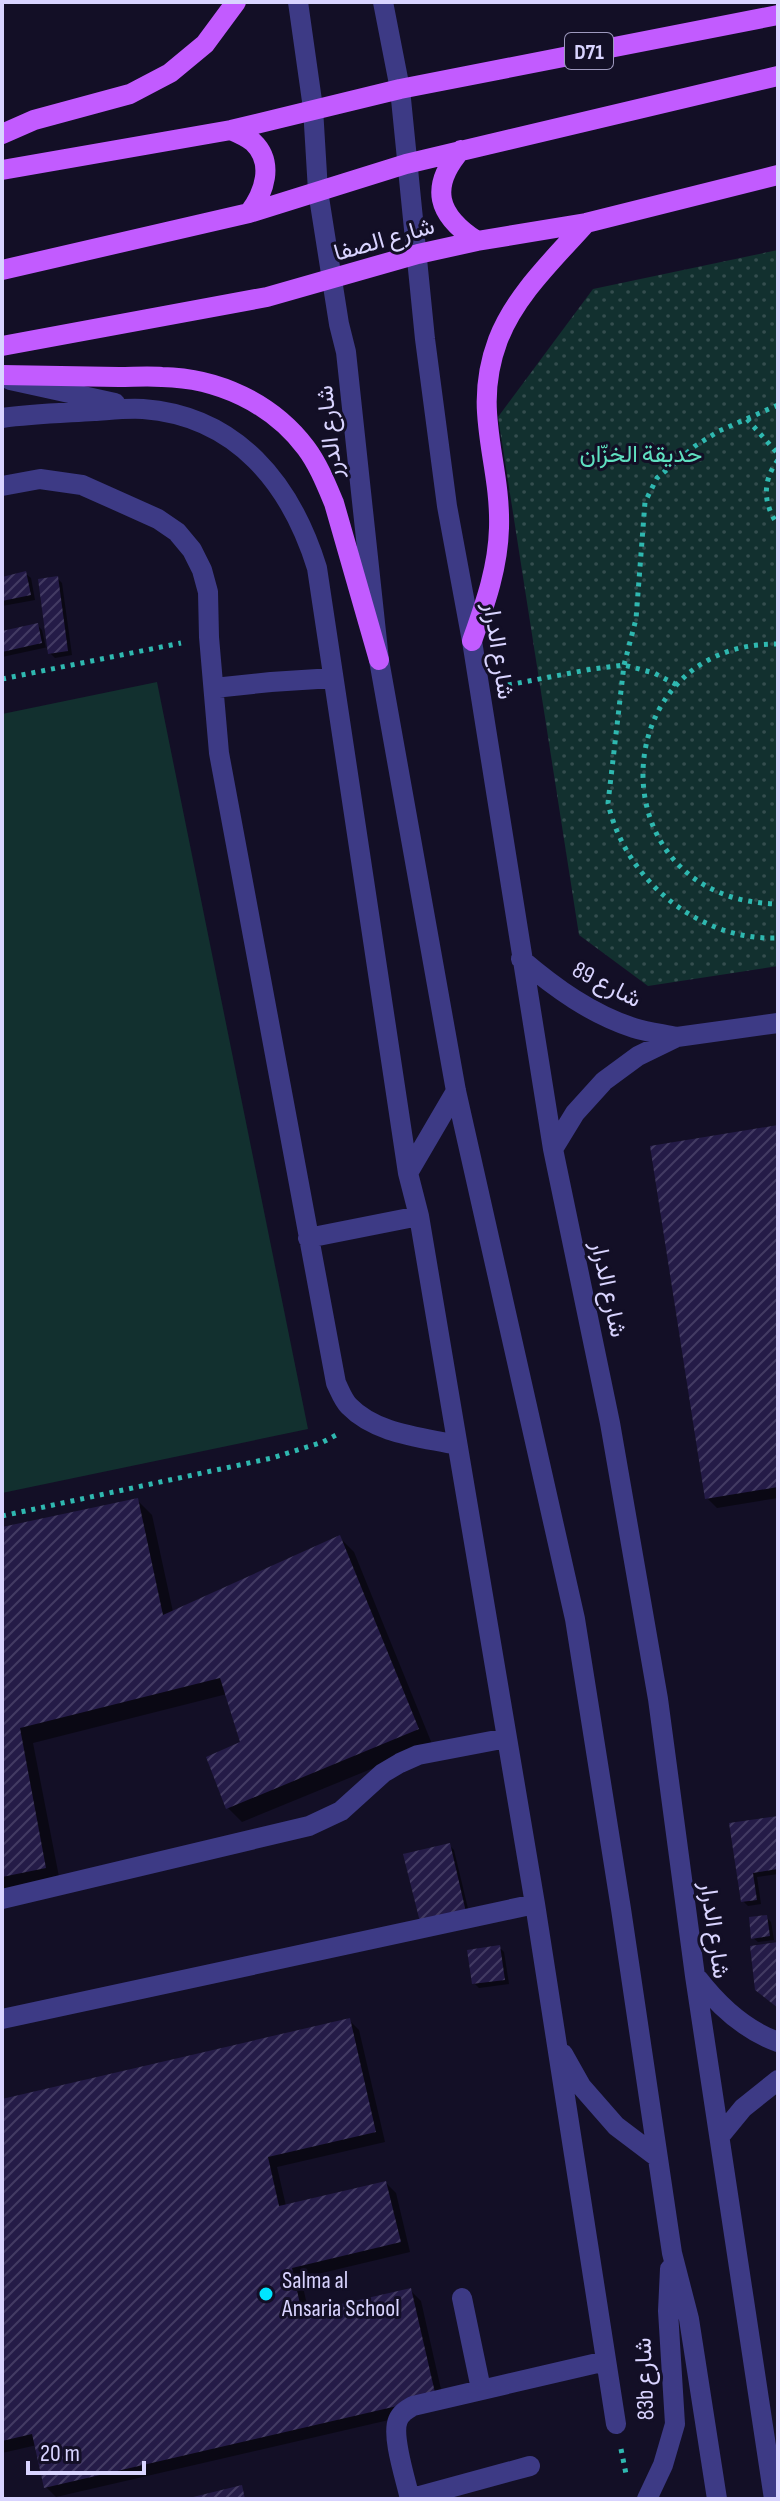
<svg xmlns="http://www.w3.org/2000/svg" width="780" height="2501" font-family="'Sofia Sans Condensed',Vazirmatn,sans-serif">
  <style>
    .grass { fill: url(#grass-dots) }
    .garden { fill: #12302f }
    .shadow { fill: #0007 }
    .building { fill: url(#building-hatch) }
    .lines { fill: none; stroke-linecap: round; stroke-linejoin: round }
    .path { stroke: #2fb8b0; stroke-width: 5; stroke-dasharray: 4 6; stroke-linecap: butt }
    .minor { stroke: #3d3a85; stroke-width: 20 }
    .major { stroke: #c25bff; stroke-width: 20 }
    .poi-dot { fill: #00e5ff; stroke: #130f26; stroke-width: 3 }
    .labels { text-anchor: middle; stroke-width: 6; stroke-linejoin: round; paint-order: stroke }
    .shield { fill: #130f26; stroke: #9e99be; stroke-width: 2 }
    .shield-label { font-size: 22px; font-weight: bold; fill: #d9d4ff }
    .street-label { font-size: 24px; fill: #d9d4ff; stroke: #130f26 }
    .park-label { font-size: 24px; fill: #5fe0c0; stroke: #130f26 }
    .poi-label { font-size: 24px; fill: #d9d4ff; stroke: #130f26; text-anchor: start }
  </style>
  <defs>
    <pattern id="grass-dots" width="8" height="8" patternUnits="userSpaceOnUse" patternTransform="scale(2)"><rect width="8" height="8" fill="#12302f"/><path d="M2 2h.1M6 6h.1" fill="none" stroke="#344d4e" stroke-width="1.8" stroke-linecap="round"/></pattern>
    <pattern id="building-hatch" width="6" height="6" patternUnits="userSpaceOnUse" patternTransform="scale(2)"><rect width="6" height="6" fill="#241b47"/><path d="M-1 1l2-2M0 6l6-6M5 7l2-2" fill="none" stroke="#433b63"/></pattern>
  </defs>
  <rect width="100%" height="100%" fill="#130f26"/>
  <path class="grass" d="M778 250V966L648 986 579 935 498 417 593 289Z"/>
  <path class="garden" d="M157 682 308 1429 2 1493V714Z"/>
  <path class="shadow" d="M26 574 31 578 35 600 2 606V579Z
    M57 578 62 583 72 655 55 658 50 653Z
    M38 626 42 630 46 648 48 647 2 657V633Z
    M778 1127V1498L717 1508 707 1498Z
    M137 1500 152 1515 173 1612 339 1537 354 1552 432 1744 242 1822 228 1808 242 1744 227 1694 33 1743 60 1882 2 1894V1529Z
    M778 1818V1874L757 1877 761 1904 748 1906 743 1901 732 1825Z
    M449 1845 454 1850 470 1917 427 1926Z
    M766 1917 771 1922 774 1940 758 1942 753 1938Z
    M499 1947 504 1952 509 1984 479 1988 474 1983Z
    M349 2020 359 2030 385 2142 277 2167 286 2206 386 2183 396 2193 410 2252 301 2278 309 2314 410 2290 421 2301 445 2407 56 2497 46 2487 37 2445 2 2453V2101Z"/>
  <path class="building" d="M26 571 31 595 2 601V577Z
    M58 576 68 651 48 654 38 579Z
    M38 623 42 643 2 652V631Z
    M778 1125V1487L705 1499 650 1146Z
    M138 1498 163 1615 340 1535 419 1729 226 1809 206 1757 240 1742 220 1678 20 1728 46 1868 2 1877V1527Z
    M778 1816V1869L753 1873 757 1900 741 1902 729 1823Z
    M450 1843 466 1912 420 1922 403 1854Z
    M767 1915 770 1936 751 1939 749 1917Z
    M778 1942V2008L755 1990 750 1946Z
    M500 1945 505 1980 472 1984 467 1950Z
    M350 2018 376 2132 268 2157 279 2206 386 2181 401 2242 292 2268 302 2313 411 2288 436 2397 44 2488 32 2434 2 2441V2099Z
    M242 2485 245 2499H189V2498Z"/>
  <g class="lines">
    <path class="path" d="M778 405 719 431 695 446 657 478 645 502 636 619 624 665 608 803C625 880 699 941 778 938
      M747 419 778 454
      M778 460C762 481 763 504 778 525
      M778 644C602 642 594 901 778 904
      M2 679 181 643
      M508 685 592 669 624 665 654 673 677 685
      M2 1516 272 1458 323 1442 338 1434
      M621 2449 626 2474"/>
    <path class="minor" d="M298 2 313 108 318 191 339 324 346 352 379 660 456 1091 575 1619 621 1909 672 2253 689 2319 717 2499
      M383 2 400 89 425 339 447 506 472 641 553 1149 610 1423 658 1699 695 1976 774 2499
      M10 380 115 403
      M2 418C32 414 63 413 94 411 110 410 127 408 143 409 237 416 291 484 317 568L408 1173 419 1216 535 1904 616 2424
      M2 486 40 479 82 485 158 519 177 532 192 550 202 570 208 592 209 637 219 753 336 1383C340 1391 343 1400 349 1406 376 1434 421 1437 457 1445
      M214 688 271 682 333 678
      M521 959C555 988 591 1014 634 1028 647 1032 663 1034 677 1037
      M553 1149 575 1113 604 1081 638 1056 677 1037 778 1023
      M408 1173 456 1091
      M308 1238 419 1216
      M2 1899 309 1826 341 1811 383 1773 400 1763 418 1755 507 1738
      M698 1979C719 2006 744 2030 778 2042
      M2 2019 535 1904
      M563 2054 581 2086 616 2126 657 2157
      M720 2136 743 2108 778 2080
      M462 2298 481 2389
      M409 2499 530 2466
      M410 2499C406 2480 391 2436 398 2420 401 2413 406 2410 413 2406L606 2361
      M647 2499 663 2465 675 2424 668 2311 670 2269"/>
    <path class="major" d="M231 130C238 133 247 137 253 142 275 163 264 193 249 213
      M2 134 34 120 130 94 170 73 205 44 236 2
      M461 150C429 187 437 215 477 241
      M2 170 231 130 400 89 778 15
      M2 270 249 213 406 164 778 76
      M2 346 267 297 418 254 477 241 586 223 778 175
      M2 375C41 376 80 376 119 377 133 377 148 376 162 377 218 378 272 403 306 448 318 464 326 484 334 503L379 660
      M472 641C485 604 498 568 499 528 501 459 471 412 498 340 516 294 554 259 586 223"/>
  </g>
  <circle class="poi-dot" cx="266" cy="2294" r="8"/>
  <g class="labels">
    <rect class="shield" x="565" y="33" width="48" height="36" rx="6"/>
    <g class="shield-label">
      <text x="589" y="59">D71</text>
    </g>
    <g class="street-label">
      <text transform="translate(384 239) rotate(-16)" y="8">شارع الصفا</text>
      <text transform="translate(329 432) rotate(-96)" y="8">شارع الدرر</text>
      <text transform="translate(499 651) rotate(81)" y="8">شارع الدرار</text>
      <text transform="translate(607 984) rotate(27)" y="8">شارع 89</text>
      <text transform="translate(609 1289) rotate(78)" y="8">شارع الدرار</text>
      <text transform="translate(715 1930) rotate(82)" y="8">شارع الدرار</text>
      <text transform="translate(644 2379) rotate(-92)" y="8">83b شارع</text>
    </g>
    <g class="park-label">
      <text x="641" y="462">حديقة الخزّان</text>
    </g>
    <g class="poi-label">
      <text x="282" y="2288">Salma al<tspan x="282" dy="28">Ansaria School</tspan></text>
    </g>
  </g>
  <rect width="780" height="2501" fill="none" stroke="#d9d4ff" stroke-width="8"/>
  <path d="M28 2461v12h116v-12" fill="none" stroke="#d9d4ff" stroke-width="4"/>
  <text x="40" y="2461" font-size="24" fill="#d9d4ff" stroke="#130f26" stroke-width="6" paint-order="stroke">20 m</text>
</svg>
